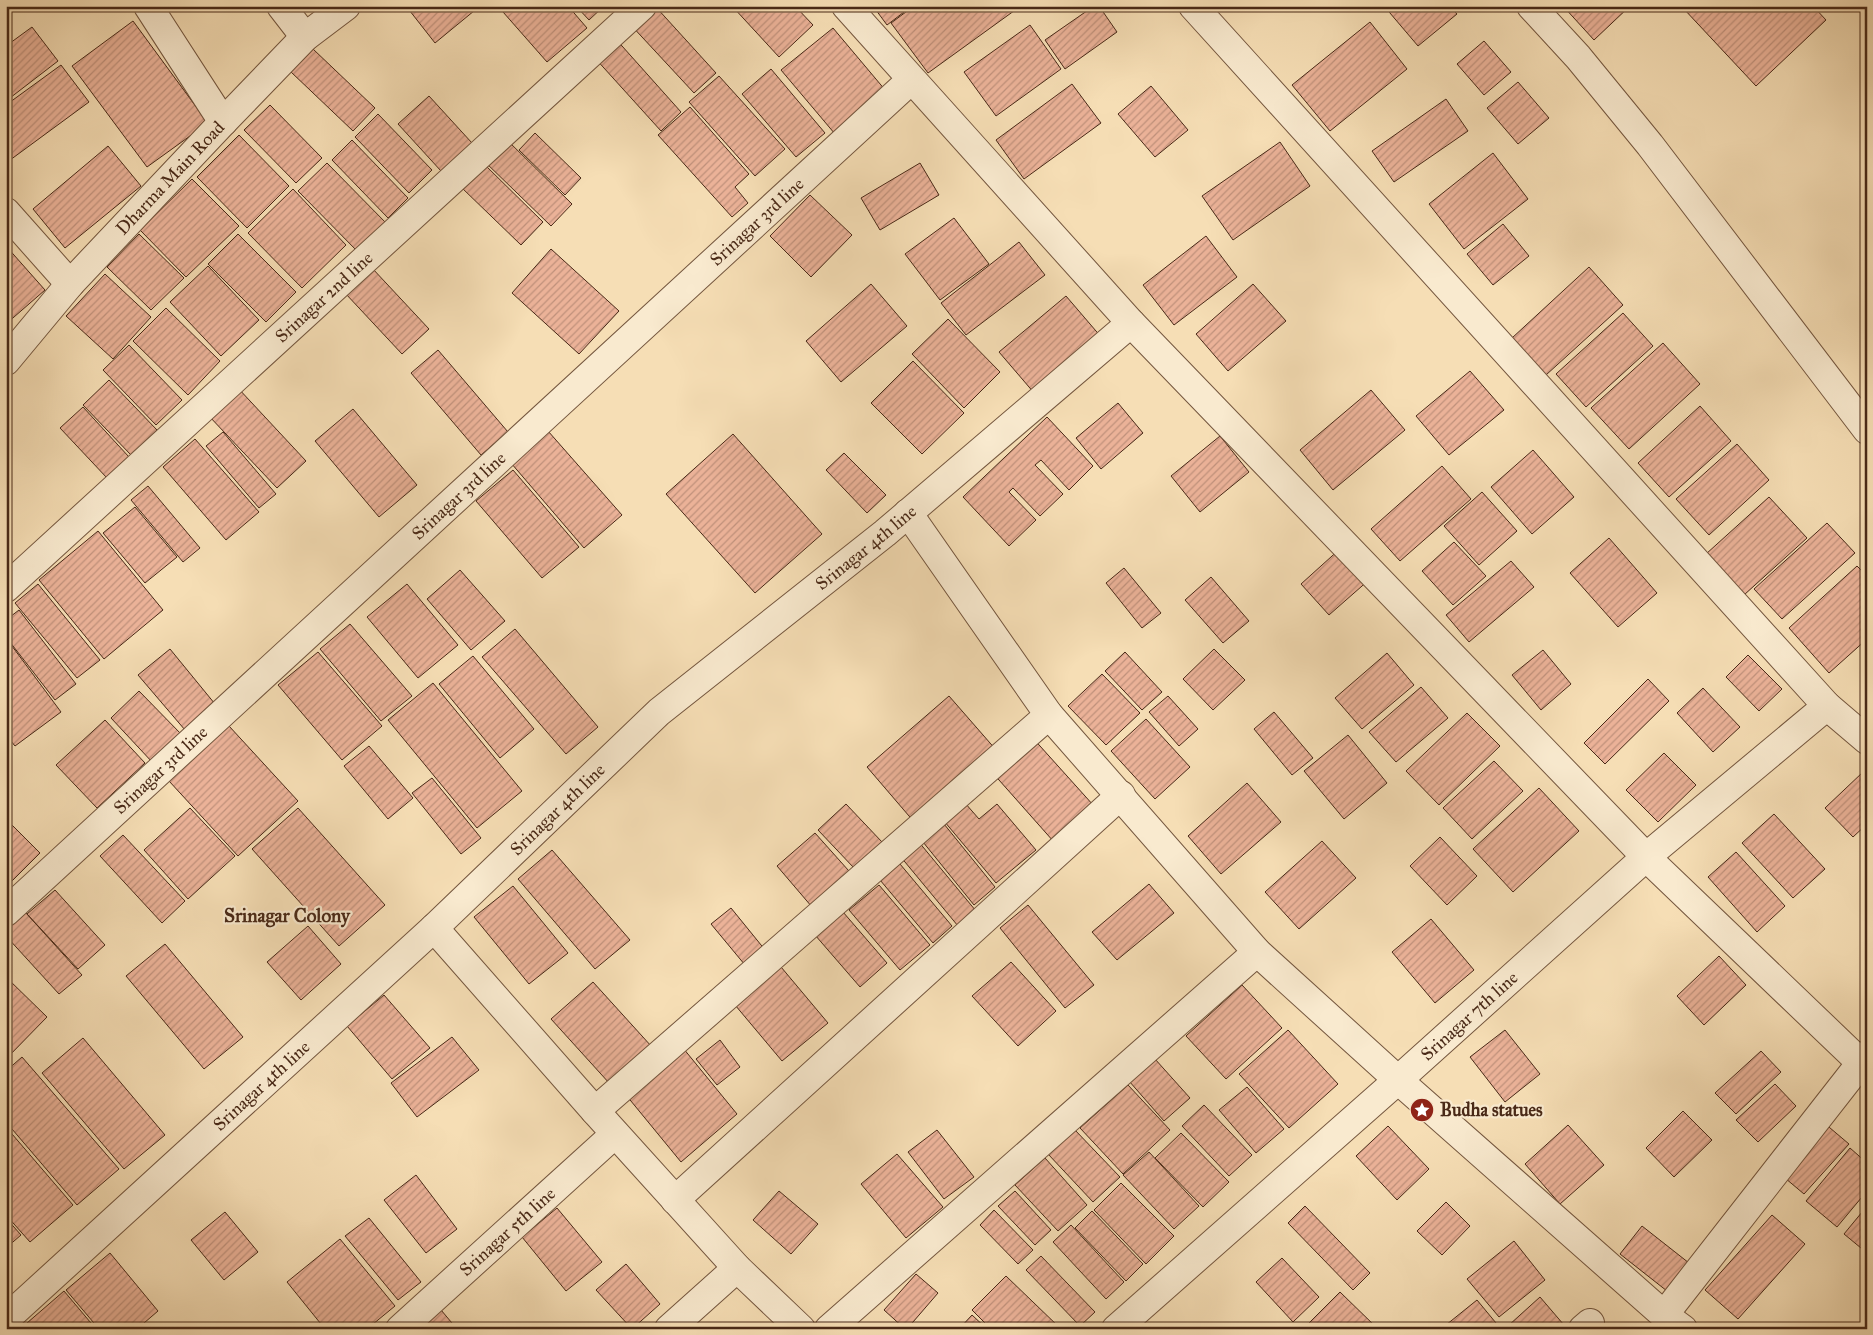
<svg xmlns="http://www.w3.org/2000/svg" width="1873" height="1335" font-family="'IM FELL Great Primer',serif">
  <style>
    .building { fill: url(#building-hatch); stroke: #492917 }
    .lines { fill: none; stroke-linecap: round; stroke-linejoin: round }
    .minor-casing { stroke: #74563e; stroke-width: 30 }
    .minor { stroke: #f9eacf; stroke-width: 28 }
    .labels { text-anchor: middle; stroke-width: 4.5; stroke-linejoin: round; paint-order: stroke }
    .street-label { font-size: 18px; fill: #492917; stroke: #f9eacf }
    .poi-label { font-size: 18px; font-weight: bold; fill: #492917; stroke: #f9eacf; text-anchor: start }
    .neighbourhood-label { font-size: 19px; font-weight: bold; fill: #492917; stroke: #f9eacf }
  </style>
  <defs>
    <pattern id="building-hatch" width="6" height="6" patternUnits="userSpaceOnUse" patternTransform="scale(1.25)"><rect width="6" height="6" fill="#ebb298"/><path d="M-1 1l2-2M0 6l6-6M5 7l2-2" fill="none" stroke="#c0917b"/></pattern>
  </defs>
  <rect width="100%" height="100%" fill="#f6deb5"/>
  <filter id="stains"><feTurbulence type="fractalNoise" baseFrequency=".004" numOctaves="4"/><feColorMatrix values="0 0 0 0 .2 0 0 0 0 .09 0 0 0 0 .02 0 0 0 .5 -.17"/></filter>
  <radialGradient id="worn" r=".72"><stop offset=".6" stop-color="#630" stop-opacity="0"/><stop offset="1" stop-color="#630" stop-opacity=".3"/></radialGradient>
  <path class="building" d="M406 6H480L435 43Z
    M510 6H568L587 28 547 62 503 12Z
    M576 6H604L589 20Z
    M655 6 716 73 694 93 629 23Z
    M732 6H795L813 25 779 57Z
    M873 6H912L887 25Z
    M914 6H1016L1018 8 928 73 891 23Z
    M1094 6H1099L1117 32 1065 69 1045 40Z
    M1384 6H1450L1457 14 1418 46Z
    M1563 6H1630L1594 40Z
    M1684 6H1813L1826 20 1756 86 1683 8Z
    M133 21 208 123 147 167 72 66Z
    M1370 22 1407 69 1330 131 1292 85Z
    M1030 25 1061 69 996 116 964 72Z
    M32 27 58 61 6 101V46Z
    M833 28 886 91 835 134 781 70Z
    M614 37 681 112 661 131 594 57Z
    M1484 41 1511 72 1484 95 1457 64Z
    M313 49 375 108 353 131 291 72Z
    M61 65 89 102 6 163V105Z
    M771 69 825 133 796 157 742 94Z
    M719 76 785 149 755 176 689 102Z
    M1518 82 1549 118 1518 144 1487 108Z
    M1072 84 1101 123 1024 179 996 140Z
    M1151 86 1188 130 1155 157 1118 114Z
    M429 96 472 143 441 171 398 124Z
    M1446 99 1468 131 1394 182 1372 151Z
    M270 105 322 158 296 183 244 130Z
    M690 107 749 174 735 187 748 203 732 217 658 135Z
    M378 114 432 170 409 193 355 137Z
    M535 133 581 178 565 195 519 150Z
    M239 135 289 186 247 228 197 177Z
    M505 138 572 204 551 226 483 160Z
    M352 140 408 198 388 218 332 160Z
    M1280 142 1310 186 1233 240 1202 196Z
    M108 146 141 186 65 248 33 209Z
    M1493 153 1528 199 1464 249 1429 204Z
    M327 163 387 224 358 252 298 191Z
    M920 163 939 195 880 230 861 198Z
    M485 165 543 222 521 245 462 188Z
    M192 179 239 226 186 277 140 230Z
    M293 189 346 245 302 288 248 233Z
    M810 195 852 235 811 277 770 236Z
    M954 218 989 264 940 300 905 254Z
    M1503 224 1529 256 1493 285 1467 254Z
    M139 234 184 278 151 310 107 267Z
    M238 234 296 292 266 322 208 264Z
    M1206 236 1237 277 1174 325 1143 285Z
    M1019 242 1045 275 966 335 941 303Z
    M6 246 45 290 6 324Z
    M551 249 619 311 579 354 512 293Z
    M208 266 259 320 221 356 170 302Z
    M1589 267 1623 305 1546 375 1512 338Z
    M372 268 429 329 402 354 345 293Z
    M105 274 151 317 113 359 66 316Z
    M871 284 907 326 841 382 806 341Z
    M1253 284 1286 321 1228 371 1196 334Z
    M1066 296 1102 338 1035 394 999 352Z
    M166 308 220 361 188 395 133 341Z
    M1623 313 1653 346 1586 407 1556 374Z
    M948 319 1000 372 964 408 912 354Z
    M1663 343 1700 384 1629 449 1591 408Z
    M129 345 182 400 156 425 103 370Z
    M438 350 508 432 481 455 411 373Z
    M913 361 964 413 922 454 871 403Z
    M1470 371 1504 410 1449 455 1416 416Z
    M109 380 157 430 131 455 83 405Z
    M237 387 306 461 277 488 208 415Z
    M1371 390 1405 430 1333 490 1300 450Z
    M1118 403 1143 433 1101 469 1076 438Z
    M1700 406 1731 441 1669 497 1638 463Z
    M83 407 129 457 107 478 60 428Z
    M353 409 417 485 379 517 315 441Z
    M1047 417 1093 466 1069 490 1041 460 1035 465 1063 494 1040 516 1013 488 1009 492 1036 520 1009 546 963 497Z
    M548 431 622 515 584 548 511 463Z
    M223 432 276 494 259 508 206 446Z
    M733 434 822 534 755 593 666 494Z
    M1220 436 1249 472 1200 512 1171 476Z
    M195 439 259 512 226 540 163 467Z
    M1737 444 1769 480 1709 535 1676 499Z
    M1533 450 1574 497 1532 534 1491 487Z
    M844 453 886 495 867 513 826 470Z
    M1442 466 1471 499 1400 561 1371 529Z
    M513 470 579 547 542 578 476 501Z
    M148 486 200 548 183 562 131 500Z
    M1482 492 1517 531 1479 565 1444 526Z
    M1769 497 1807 538 1744 595 1706 554Z
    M135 507 177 557 145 583 103 533Z
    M1827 523 1855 553 1782 619 1754 589Z
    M98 531 163 610 104 659 39 580Z
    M1609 538 1657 593 1618 627 1570 573Z
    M1454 542 1486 576 1453 605 1422 571Z
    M1342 547 1370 579 1329 615 1301 584Z
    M1511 561 1534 587 1469 642 1446 615Z
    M1857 566 1867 576V639L1829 673 1789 628Z
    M1124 568 1161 613 1142 628 1106 583Z
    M460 570 505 621 471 650 427 599Z
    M1211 577 1249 621 1223 643 1185 600Z
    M38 584 100 660 77 678 15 603Z
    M407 584 458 645 418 678 367 617Z
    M19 610 76 684 55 700 6 637V620Z
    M350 624 412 696 381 721 320 649Z
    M515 629 598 727 566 754 482 657Z
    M6 638 61 712 15 746 6 735Z
    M170 649 215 704 185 730 138 675Z
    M1214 649 1245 680 1213 710 1183 679Z
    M1543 650 1571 684 1541 710 1512 675Z
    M318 652 382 726 342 760 278 685Z
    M1125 652 1162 692 1142 710 1105 671Z
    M1387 653 1414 685 1362 729 1335 698Z
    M1748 655 1782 689 1759 711 1726 677Z
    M473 656 534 729 500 758 439 684Z
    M1102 674 1140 713 1106 745 1068 706Z
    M1648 679 1669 701 1605 764 1584 743Z
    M433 683 522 791 477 828 388 720Z
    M1421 687 1448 718 1396 762 1369 732Z
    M1703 688 1740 727 1713 752 1677 713Z
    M139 691 182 735 153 763 111 718Z
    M949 696 997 751 915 823 867 767Z
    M1168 696 1198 729 1179 746 1149 712Z
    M1274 712 1313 758 1292 775 1254 729Z
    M1467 713 1500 746 1439 805 1406 771Z
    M1146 719 1190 767 1155 799 1111 751Z
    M105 720 145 763 97 808 56 765Z
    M229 726 298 801 238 856 169 781Z
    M1348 735 1387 783 1344 819 1304 771Z
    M1031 736 1094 806 1054 842 991 771Z
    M369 746 413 798 388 819 344 766Z
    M1664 753 1696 785 1658 822 1626 790Z
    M1494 761 1523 791 1472 839 1443 808Z
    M1863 772 1867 776V824L1853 837 1825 808Z
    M432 778 481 838 461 854 412 793Z
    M1247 783 1281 822 1221 874 1188 836Z
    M1539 788 1579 831 1513 892 1473 849Z
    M965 803 979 819 997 804 1036 850 996 883 944 821Z
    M846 804 882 842 854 868 818 830Z
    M190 808 235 856 188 899 144 850Z
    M298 808 385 905 339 946 252 849Z
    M1774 814 1825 869 1793 898 1742 843Z
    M6 819 40 853 6 887Z
    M944 824 995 887 974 905 923 842Z
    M815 833 857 880 818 914 777 866Z
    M123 835 185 901 162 923 100 856Z
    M1440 837 1477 876 1447 905 1410 866Z
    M918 841 976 911 958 926 900 856Z
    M1322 841 1356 878 1299 929 1265 892Z
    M552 850 630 940 595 969 518 879Z
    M1736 852 1785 906 1757 932 1708 877Z
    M900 864 952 926 933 943 880 880Z
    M1149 884 1174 913 1117 960 1092 932Z
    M879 885 930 945 900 970 849 910Z
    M513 886 568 953 529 984 474 917Z
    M55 890 105 945 78 969 27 914Z
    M1028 905 1094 985 1065 1008 1000 928Z
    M731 908 770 956 750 971 711 924Z
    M843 912 887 963 860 987 815 935Z
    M26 913 82 975 59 994 6 936V930Z
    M1431 919 1474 970 1435 1003 1392 952Z
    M308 926 341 964 301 1000 267 962Z
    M165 944 243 1037 204 1069 126 976Z
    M1719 956 1746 985 1704 1025 1677 996Z
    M776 961 828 1023 782 1061 730 999Z
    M1011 962 1056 1011 1018 1046 972 996Z
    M6 977 47 1017 6 1059Z
    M593 982 652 1047 610 1084 551 1019Z
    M1242 985 1282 1028 1226 1079 1186 1036Z
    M384 995 430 1048 392 1079 347 1026Z
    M1288 1030 1338 1084 1289 1128 1239 1074Z
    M1505 1030 1540 1074 1505 1102 1470 1057Z
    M452 1037 479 1070 417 1117 391 1083Z
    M83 1038 165 1135 124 1169 42 1073Z
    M720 1040 740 1067 717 1085 696 1059Z
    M683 1048 737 1114 681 1162 626 1095Z
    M1761 1051 1781 1072 1736 1114 1715 1093Z
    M22 1057 119 1169 77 1205 6 1122V1071Z
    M1155 1059 1190 1098 1164 1121 1129 1081Z
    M1775 1084 1796 1106 1758 1142 1736 1120Z
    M1128 1085 1170 1130 1123 1174 1080 1128Z
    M1247 1087 1284 1129 1256 1153 1219 1110Z
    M1204 1105 1252 1155 1229 1176 1182 1126Z
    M1683 1111 1712 1140 1674 1177 1646 1148Z
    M1823 1122 1849 1144 1804 1194 1779 1173Z
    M1568 1125 1604 1165 1560 1204 1525 1164Z
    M1388 1126 1429 1169 1397 1200 1356 1156Z
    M6 1127 73 1205 30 1242 6 1215Z
    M1074 1129 1120 1177 1093 1202 1048 1154Z
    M937 1130 974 1177 944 1199 908 1152Z
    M1181 1133 1229 1182 1203 1207 1155 1158Z
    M1850 1148 1867 1163V1191L1837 1227 1806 1201Z
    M1149 1152 1199 1206 1174 1229 1123 1175Z
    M897 1154 943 1207 906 1238 861 1184Z
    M1045 1158 1087 1205 1058 1231 1015 1185Z
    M416 1175 457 1229 426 1253 384 1200Z
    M1121 1183 1174 1236 1146 1264 1094 1210Z
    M779 1191 818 1224 791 1254 753 1220Z
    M1015 1191 1051 1230 1035 1245 998 1206Z
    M1446 1202 1470 1226 1442 1255 1417 1231Z
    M1305 1206 1370 1273 1353 1290 1288 1223Z
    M1867 1206V1253L1844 1234Z
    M557 1208 602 1262 566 1291 522 1237Z
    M994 1210 1033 1250 1018 1264 980 1225Z
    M1092 1211 1143 1264 1126 1281 1075 1228Z
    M225 1212 258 1252 224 1280 191 1240Z
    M1772 1215 1805 1244 1738 1319 1705 1290Z
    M6 1218 21 1235 6 1248Z
    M369 1218 421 1282 398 1300 345 1236Z
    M1071 1225 1124 1282 1106 1299 1053 1242Z
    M1642 1226 1689 1263 1667 1291 1620 1254Z
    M340 1239 395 1306 367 1329H325L287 1282Z
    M1514 1241 1545 1280 1499 1317 1467 1279Z
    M110 1253 158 1311 137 1329H99L66 1290Z
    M1041 1256 1095 1312 1080 1326 1026 1270Z
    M1282 1258 1319 1297 1293 1322 1256 1282Z
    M626 1264 660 1304 632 1329 596 1290Z
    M916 1274 938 1293 907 1329H905L884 1310Z
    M1006 1276 1060 1328 1059 1329H991L972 1310Z
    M64 1291 96 1329H32L27 1323Z
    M1340 1292 1376 1327 1303 1329Z
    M1540 1297 1564 1325 1559 1329H1512L1509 1325Z
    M1477 1300 1501 1329H1441Z
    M436 1304 457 1329H416Z
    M972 1315 987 1329H959Z"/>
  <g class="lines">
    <g class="minor-casing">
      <g id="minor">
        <path d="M148 6 223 122"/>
        <path d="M281 6 305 37"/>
        <path d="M846 6 1131 323 1646 857 1860 1062"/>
        <path d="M1193 6 1827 706 1867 740"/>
        <path d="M1531 6 1578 57 1650 145 1867 430"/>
        <path d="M6 212 70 284"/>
        <path id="s1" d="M6 361 70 284 223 122 305 37 346 6"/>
        <path d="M908 513 1049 715 1257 952 1398 1080 1664 1315 1683 1329"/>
        <path id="s2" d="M6 588 642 6"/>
        <path id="s3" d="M6 912 911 80"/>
        <path d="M434 928 595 1111 737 1268 801 1329"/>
        <path d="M595 1111 1049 715"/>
        <path d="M675 1200 1121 795"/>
        <path d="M1664 1315 1867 1055"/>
        <path id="s4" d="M6 1319 434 928 659 712 885 533 1131 323"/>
        <path id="s5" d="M400 1329 615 1134"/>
        <path d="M669 1329 737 1268"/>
        <path d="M829 1329 1257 952"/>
        <path id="s6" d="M1116 1329 1398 1080 1646 857 1827 706"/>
        <path d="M1583 1329 1590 1323"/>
      </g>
    </g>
    <use href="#minor" class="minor"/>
  </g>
  <defs>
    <g id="sight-disc" transform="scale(1.25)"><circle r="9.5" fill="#8f2418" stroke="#f9eacf"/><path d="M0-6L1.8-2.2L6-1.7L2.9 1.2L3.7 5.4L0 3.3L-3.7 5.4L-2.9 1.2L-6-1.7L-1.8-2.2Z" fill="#fff"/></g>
  </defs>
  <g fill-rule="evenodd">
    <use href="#sight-disc" x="1422" y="1110"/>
  </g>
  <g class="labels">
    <g class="street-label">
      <text dy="6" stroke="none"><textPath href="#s1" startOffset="246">Dharma Main Road</textPath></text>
      <text dy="6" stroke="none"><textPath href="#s3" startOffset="1020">Srinagar 3rd line</textPath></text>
      <text dy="6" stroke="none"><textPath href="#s2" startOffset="431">Srinagar 2nd line</textPath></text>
      <text dy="6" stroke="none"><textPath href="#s3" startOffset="615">Srinagar 3rd line</textPath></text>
      <text dy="6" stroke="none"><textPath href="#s4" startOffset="1156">Srinagar 4th line</textPath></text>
      <text dy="6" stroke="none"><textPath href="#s3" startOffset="210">Srinagar 3rd line</textPath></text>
      <text dy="6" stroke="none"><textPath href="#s4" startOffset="751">Srinagar 4th line</textPath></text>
      <text dy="6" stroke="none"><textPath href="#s6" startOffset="472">Srinagar 7th line</textPath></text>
      <text dy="6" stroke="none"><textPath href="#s4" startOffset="346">Srinagar 4th line</textPath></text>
      <text dy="6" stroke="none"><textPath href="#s5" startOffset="145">Srinagar 5th line</textPath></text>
    </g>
    <g class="poi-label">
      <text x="1440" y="1116">Budha statues</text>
    </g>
    <g class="neighbourhood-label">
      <text x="287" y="922">Srinagar Colony</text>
    </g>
  </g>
  <rect width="1873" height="1335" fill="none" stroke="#f6deb5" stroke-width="25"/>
  <rect x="8" y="8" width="1858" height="1320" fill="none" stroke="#492917" stroke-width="2.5"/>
  <rect x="12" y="12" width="1848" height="1310" fill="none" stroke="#492917"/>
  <rect width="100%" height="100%" filter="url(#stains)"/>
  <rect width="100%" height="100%" fill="url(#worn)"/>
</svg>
